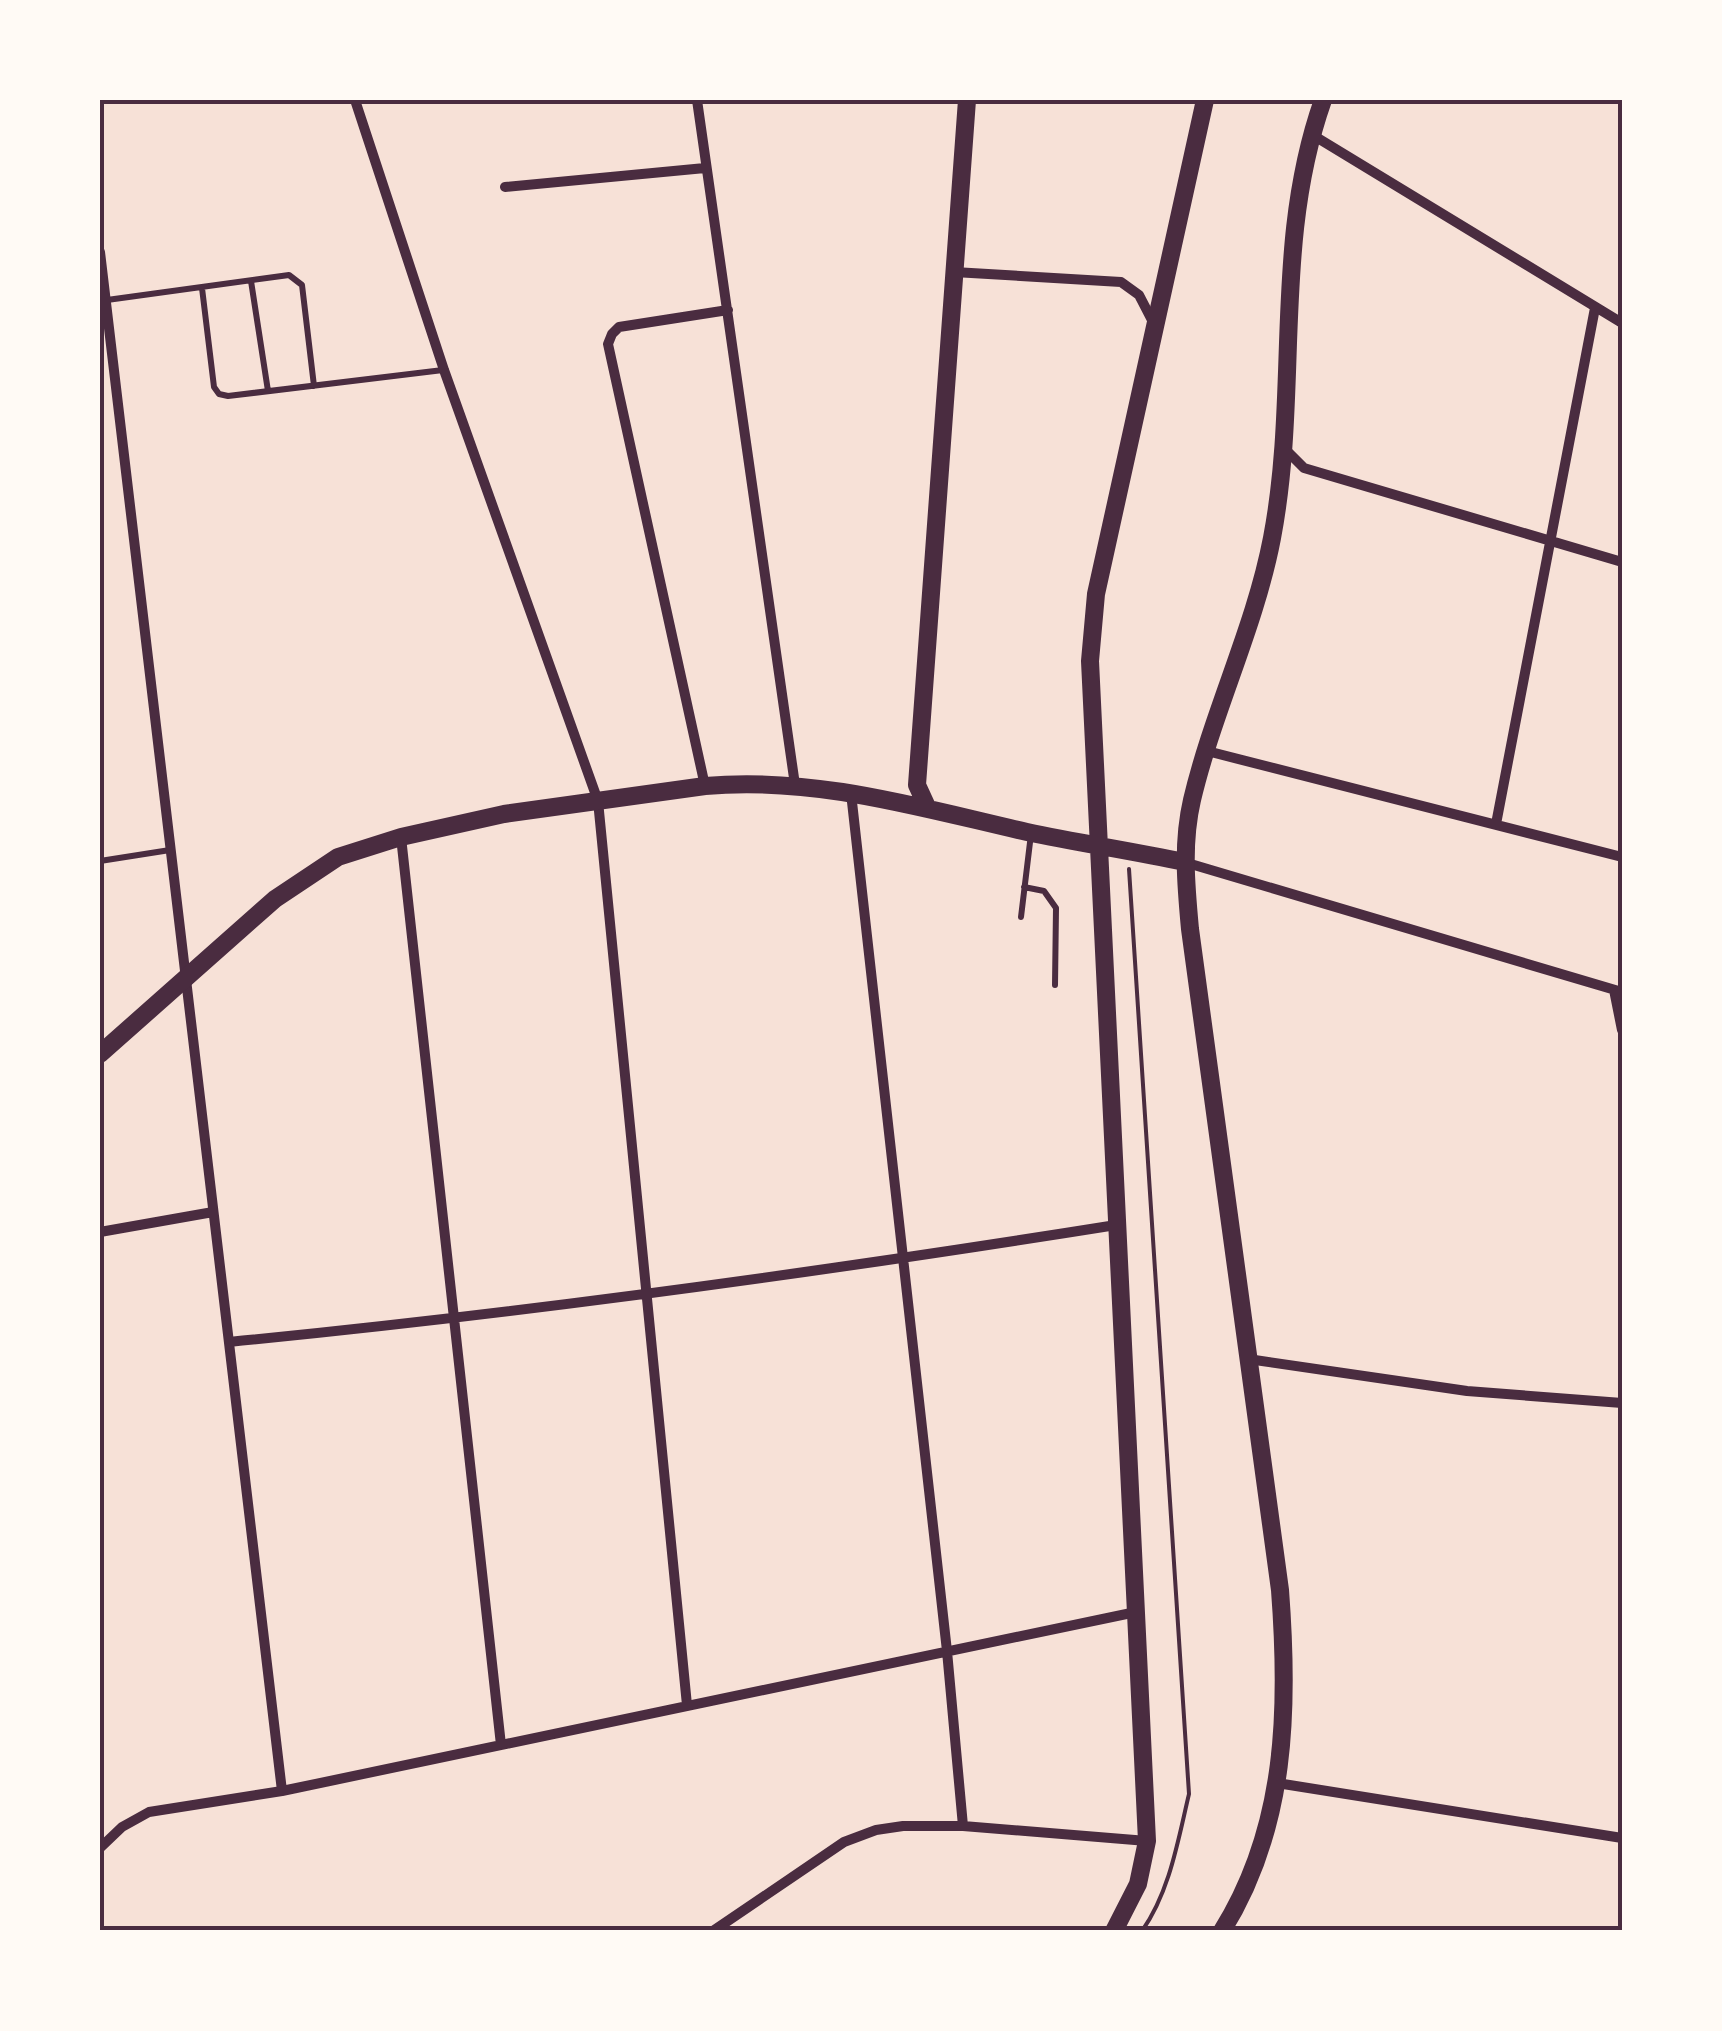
<svg xmlns="http://www.w3.org/2000/svg" width="1722" height="2031" font-family="Rubik,sans-serif">
  <style>
    .lines { fill: none; stroke-linecap: round; stroke-linejoin: round }
    .path { stroke: #4a2c40; stroke-width: 4 }
    .service { stroke: #4a2c40; stroke-width: 6 }
    .minor { stroke: #4a2c40; stroke-width: 10 }
    .secondary { stroke: #4a2c40; stroke-width: 18 }
    .neatline { fill: none; stroke: #4a2c40; stroke-width: 4 }
  </style>
  <rect width="100%" height="100%" fill="#f7e1d7"/>
  <g class="lines">
    <path class="path" d="M1129 869 1189 1794C1178 1840 1170 1891 1142 1931"/>
    <path class="service" d="M251 281 268 391
      M202 288 214 387 219 394 228 396 443 370
      M107 300 289 275 302 285 314 386
      M100 861 170 850
      M1024 887 1044 891 1056 908 1055 985
      M1021 917 1031 834"/>
    <path class="minor" d="M355 100 444 370 598 801 687 1705
      M697 100 795 785
      M1311 134 1622 323
      M505 187 705 168
      M100 252 282 1791
      M954 272 1121 282 1139 295 1154 324
      M1284 448 1304 468 1622 562
      M1207 751 1622 857
      M705 786 608 344 612 334 619 327 728 310
      M851 793 947 1651 963 1826
      M1496 824 1595 308
      M401 837 501 1745
      M1184 862 1622 992
      M1614 990 1622 1030
      M100 1232 213 1212
      M229 1342C526 1313 821 1272 1116 1225
      M1248 1359 1467 1391 1622 1403
      M1277 1783 1622 1838
      M100 1848 122 1827 149 1812 282 1791 1136 1612
      M713 1931 844 1842 876 1830 903 1826H963L1147 1841"/>
    <path class="secondary" d="M928 809 917 785 967 100
      M100 1054 275 899 338 857 401 837 504 814 705 786C815 776 921 808 1027 832 1079 843 1132 851 1184 862
      M1114 1931 1138 1884 1147 1841 1090 661 1096 594 1205 100
      M1222 1931C1287 1827 1289 1708 1280 1590L1190 929C1186 886 1182 843 1192 800 1213 711 1255 627 1272 538 1300 391 1272 244 1323 100"/>
  </g>
  <rect width="1722" height="2031" fill="none" stroke="#fffaf5" stroke-width="205"/>
  <rect x="102" y="102" width="1518" height="1826" class="neatline"/>
</svg>
